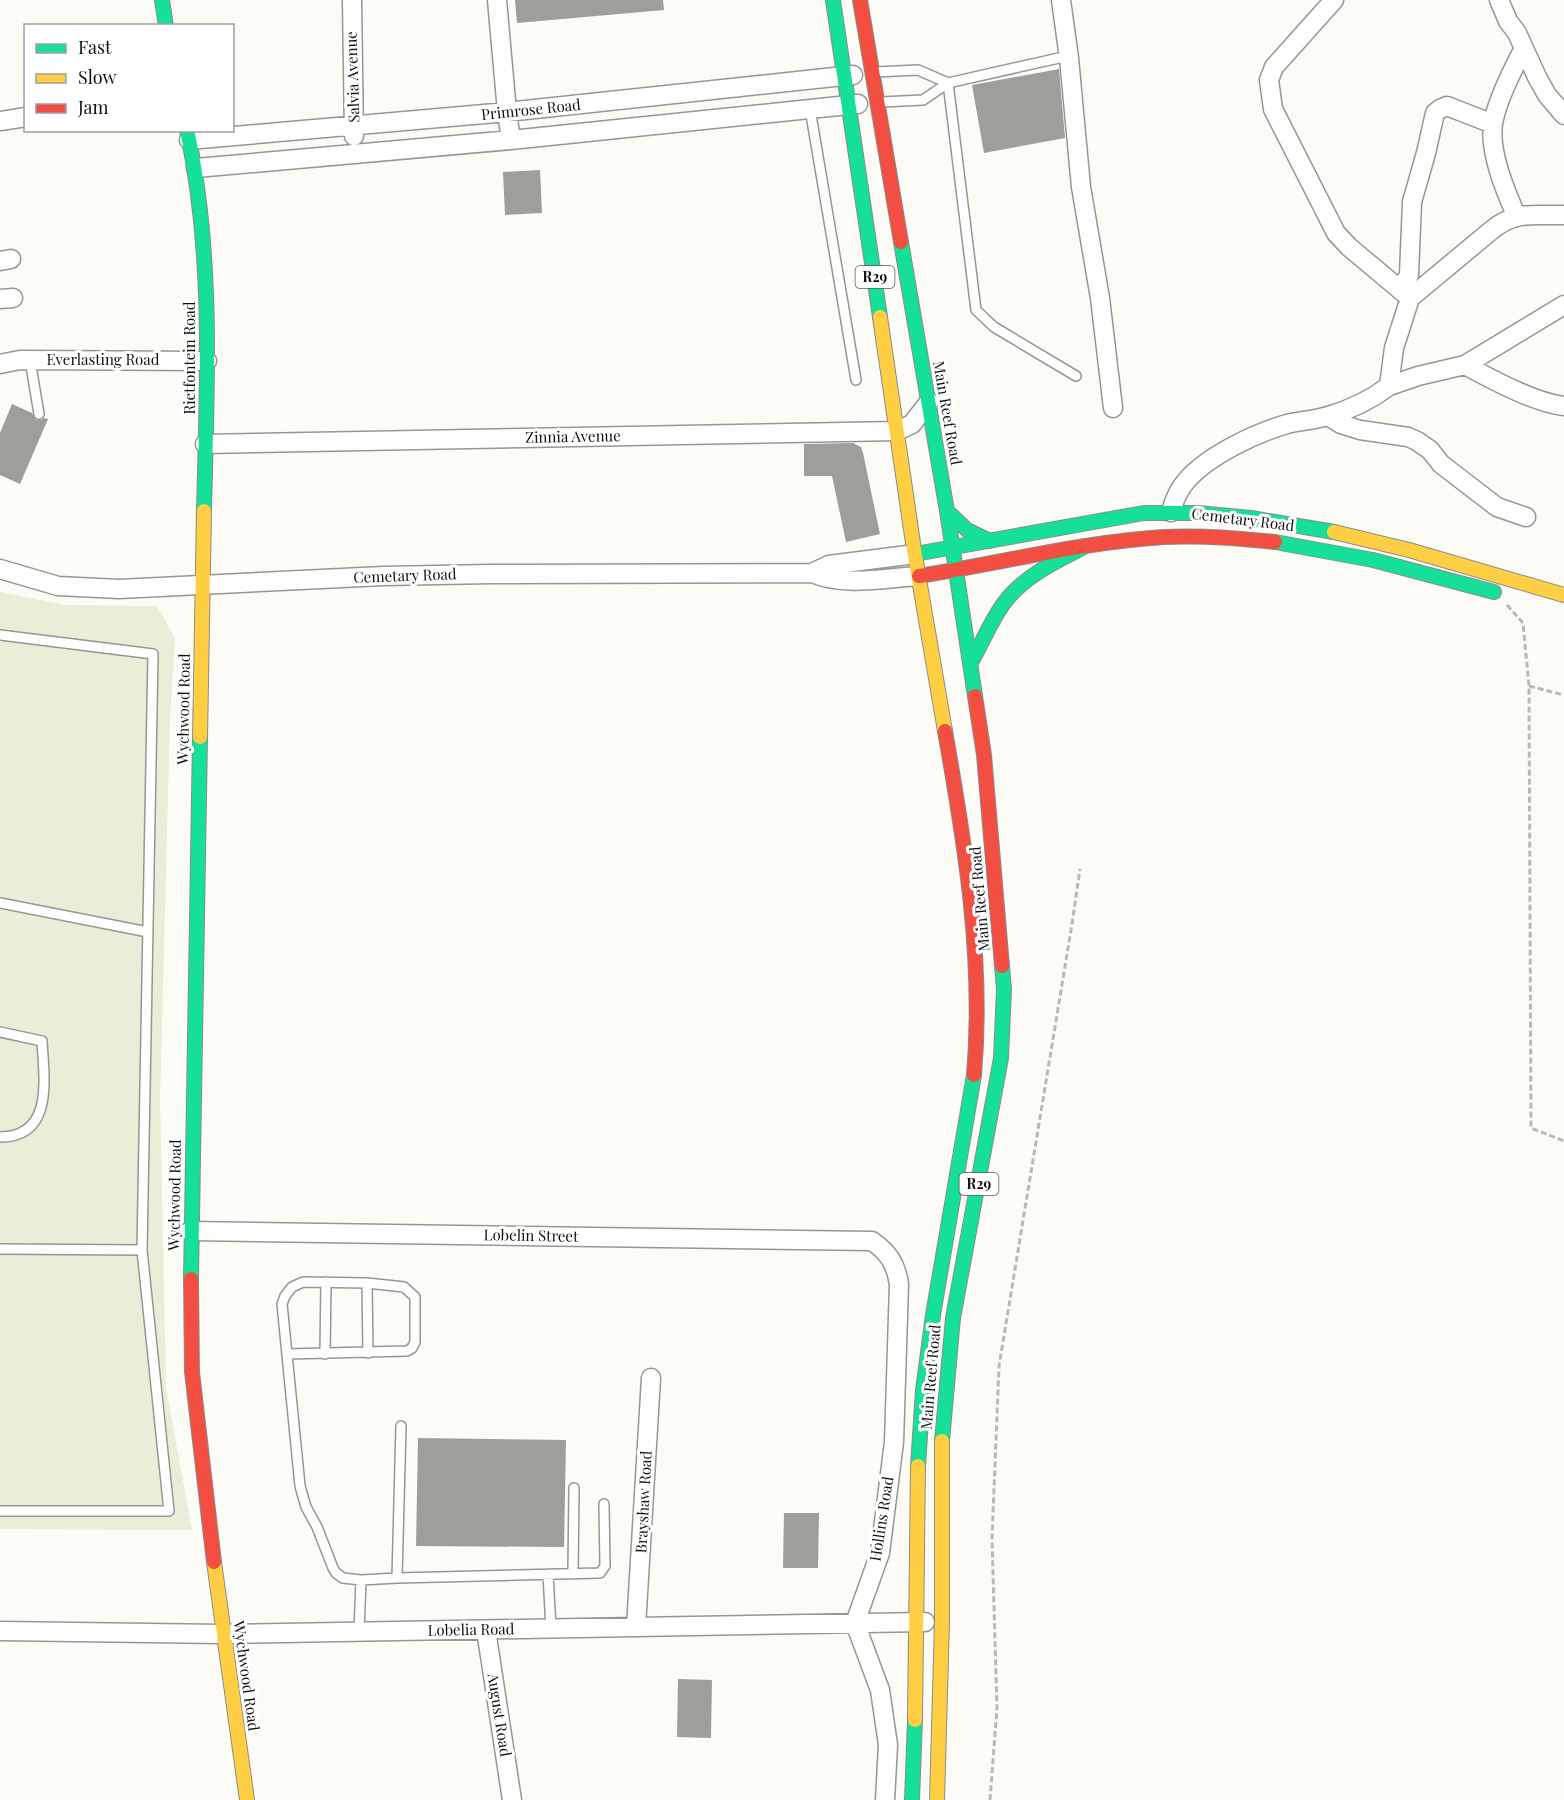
<svg xmlns="http://www.w3.org/2000/svg" width="1564" height="1800" font-family="'Playfair Display',serif">
  <style>
    .cemetery { fill: #e8eed8 }
    .building { fill: #a09e9a }
    .lines { fill: none; stroke-linecap: round; stroke-linejoin: round }
    .lane-casing { stroke: #969693; stroke-width: 12 }
    .street-casing { stroke: #969693; stroke-width: 21 }
    .fast-casing { stroke: #8d8c8a; stroke-width: 16 }
    .slow-casing { stroke: #8d8c8a; stroke-width: 16 }
    .jam-casing { stroke: #8d8c8a; stroke-width: 16 }
    .path { stroke: #b9b9b8; stroke-width: 3; stroke-dasharray: 6 3; stroke-linecap: butt }
    .lane { stroke: #fffefe; stroke-width: 9 }
    .street { stroke: #fffefe; stroke-width: 18 }
    .fast { stroke: #16e098; stroke-width: 14 }
    .slow { stroke: #ffcf43; stroke-width: 14 }
    .jam { stroke: #f24e42; stroke-width: 14 }
    .labels { text-anchor: middle; stroke-width: 6; stroke-linejoin: round; paint-order: stroke }
    .shield { fill: #fff; stroke: #585858; stroke-width: 1.5 }
    .shield-label { font-size: 14px; font-weight: bold; fill: #101010 }
    .street-label { font-size: 15px; fill: #101010; stroke: #fff }
  </style>
  <rect width="100%" height="100%" fill="#fcfbf5"/>
  <path class="cemetery" d="M0 592 65 605 157 606 175 638 170 719 160 1099 166 1388 192 1530 0 1529Z"/>
  <path class="building" d="M515 0H663L664 10 517 23Z
    M1059 69 1065 138 984 153 972 85Z
    M540 170 542 213 505 215 503 172Z
    M12 404 32 413 36 420H41L44 418 48 419 20 484 0 475V433Z
    M853 443 861 447 863 453 880 534 846 542 832 476H804V444Z
    M418 1438 566 1440 564 1547 416 1546Z
    M784 1513H819L818 1568H783Z
    M678 1679 712 1680 711 1738 677 1737Z"/>
  <g class="lines">
    <g class="lane-casing">
      <path id="lane" d="M1059 58 948 83 976 310 994 327 1076 376
        M875 72 918 70 948 83
        M881 102 923 100 948 83
        M810 109 856 380
        M30 360 39 414
        M0 635 153 654 142 1250 169 1511H0
        M0 903 148 932
        M0 1032 42 1041C44 1079 54 1137 0 1137
        M0 1249 142 1250
        M367 1283 368 1353
        M287 1354 407 1351 412 1348 415 1342V1297L404 1287 367 1283 303 1282 292 1287 285 1296 282 1304 300 1486 306 1507 317 1527 333 1568 336 1573 343 1578 361 1580 397 1578 600 1573 605 1566 604 1504
        M325 1354 326 1282
        M548 1574 551 1628
        M573 1574 574 1488
        M397 1578 401 1426
        M359 1632 361 1580"/>
    </g>
    <g class="street-casing">
      <path id="street" d="M352 0 354 136
        M497 0 507 112 511 140
        M1061 0 1069 58 1081 187 1100 298 1113 408
        M1499 0 1508 21 1517 33 1537 77 1547 95 1564 115
        M0 121 26 117
        M189 140 507 112 853 75
        M196 168 511 140 858 104
        M1516 215C1505 190 1489 152 1493 124 1496 104 1513 69 1523 50
        M0 261 11 259
        M1400 290 1409 275 1412 202 1426 153 1435 113 1440 109 1447 106 1493 124
        M1410 298 1493 229C1517 210 1535 216 1564 215
        M0 299 13 298
        M0 364 20 360 207 361
        M1465 365C1491 379 1535 403 1564 406
        M1389 386 1418 376 1465 365 1564 305
        M1328 416 1341 424 1360 430 1408 437 1417 441 1430 450 1441 464 1497 507 1526 517
        M205 444 897 431 912 424 929 402
        M1171 512C1174 500 1179 489 1187 480 1209 455 1256 433 1287 424 1300 421 1315 420 1328 416 1349 410 1372 399 1389 386L1394 348 1410 298 1349 247 1336 233 1273 109 1269 80 1274 67 1334 0
        M0 569 58 586 119 589 383 576 492 574 812 573C844 587 885 578 919 576
        M812 573 829 565 915 554
        M190 1231 872 1241C889 1253 896 1264 899 1284L894 1442 880 1553 855 1623 880 1690 888 1745 885 1800
        M636 1627 651 1378
        M486 1630 512 1800
        M0 1631 223 1634 925 1622"/>
    </g>
    <g class="fast-casing">
      <path id="fast" d="M162 0 166 26
        M833 0 880 317
        M187 130C214 255 207 384 204 511
        M901 242 947 511 975 696
        M947 511 967 530 990 541
        M1275 542 1373 560 1494 592
        M915 554 1144 513H1198L1251 518 1334 532
        M970 664C982 644 990 622 1004 603 1024 576 1055 562 1084 547
        M191 1279 200 737
        M942 1441 953 1318 1001 1058 1004 989 1002 966
        M918 1466 923 1390 933 1315 974 1075
        M912 1800 915 1720"/>
    </g>
    <g class="slow-casing">
      <path id="slow" d="M880 317 914 550 945 731
        M1334 532 1409 550 1564 595
        M200 737 204 511
        M214 1562 247 1800
        M915 1720 918 1466
        M937 1800 942 1621V1441"/>
    </g>
    <g class="jam-casing">
      <path id="jam" d="M860 0 901 242
        M919 576C1001 563 1082 542 1164 537 1201 535 1238 538 1275 542
        M975 696 984 755 1002 966
        M945 731C965 844 984 960 974 1075
        M191 1279 192 1372 214 1562"/>
    </g>
    <path class="path" d="M1507 605 1523 623 1529 686 1531 1128 1564 1141
      M1529 686 1564 695
      M990 1800 997 1708 992 1539 999 1366 1072 924 1080 869"/>
    <use href="#lane" class="lane"/>
    <use href="#street" class="street"/>
    <use href="#fast" class="fast"/>
    <use href="#slow" class="slow"/>
    <use href="#jam" class="jam"/>
  </g>
  <g class="labels">
    <g class="shield">
      <rect x="855.5" y="266" width="39" height="22" rx="4.5"/>
      <rect x="959.5" y="1173" width="39" height="22" rx="4.5"/>
    </g>
    <g class="shield-label">
      <text x="875" y="282">R29</text>
      <text x="979" y="1189">R29</text>
    </g>
    <g class="street-label">
      <text transform="translate(353 77) rotate(-92)" y="5">Salvia Avenue</text>
      <text transform="translate(531 110) rotate(-6)" y="5">Primrose Road</text>
      <text transform="translate(190 358) rotate(-90)" y="5">Rietfontein Road</text>
      <text x="103" y="365">Everlasting Road</text>
      <text transform="translate(947 413) rotate(80)" y="5">Main Reef Road</text>
      <text transform="translate(573 437) rotate(-1)" y="5">Zinnia Avenue</text>
      <text transform="translate(1243 520) rotate(7)" y="5">Cemetary Road</text>
      <text transform="translate(405 576) rotate(-2)" y="5">Cemetary Road</text>
      <text transform="translate(184 709) rotate(-89)" y="5">Wychwood Road</text>
      <text transform="translate(980 899) rotate(-95)" y="5">Main Reef Road</text>
      <text transform="translate(175 1195) rotate(-89)" y="5">Wychwood Road</text>
      <text transform="translate(531 1236) rotate(1)" y="5">Lobelin Street</text>
      <text transform="translate(931 1377) rotate(-85)" y="5">Main Reef Road</text>
      <text transform="translate(644 1502) rotate(-87)" y="5">Brayshaw Road</text>
      <text transform="translate(882 1519) rotate(-81)" y="5">Hollins Road</text>
      <text transform="translate(471 1630) rotate(-1)" y="5">Lobelia Road</text>
      <text transform="translate(246 1676) rotate(82)" y="5">Wychwood Road</text>
      <text transform="translate(499 1715) rotate(81)" y="5">August Road</text>
    </g>
  </g>
  <rect x="24" y="24" width="210" height="108" fill="#ffffff" stroke="#9f9f9f" stroke-width="1.5"/>
  <rect x="36" y="44" width="30" height="9" fill="#16e098" stroke="#9f9f9f" stroke-width="1.5"/>
  <text x="78" y="54" font-size="18" fill="#101010">Fast</text>
  <rect x="36" y="74" width="30" height="9" fill="#ffcf43" stroke="#9f9f9f" stroke-width="1.5"/>
  <text x="78" y="84" font-size="18" fill="#101010">Slow</text>
  <rect x="36" y="104" width="30" height="9" fill="#f24e42" stroke="#9f9f9f" stroke-width="1.5"/>
  <text x="78" y="114" font-size="18" fill="#101010">Jam</text>
</svg>
